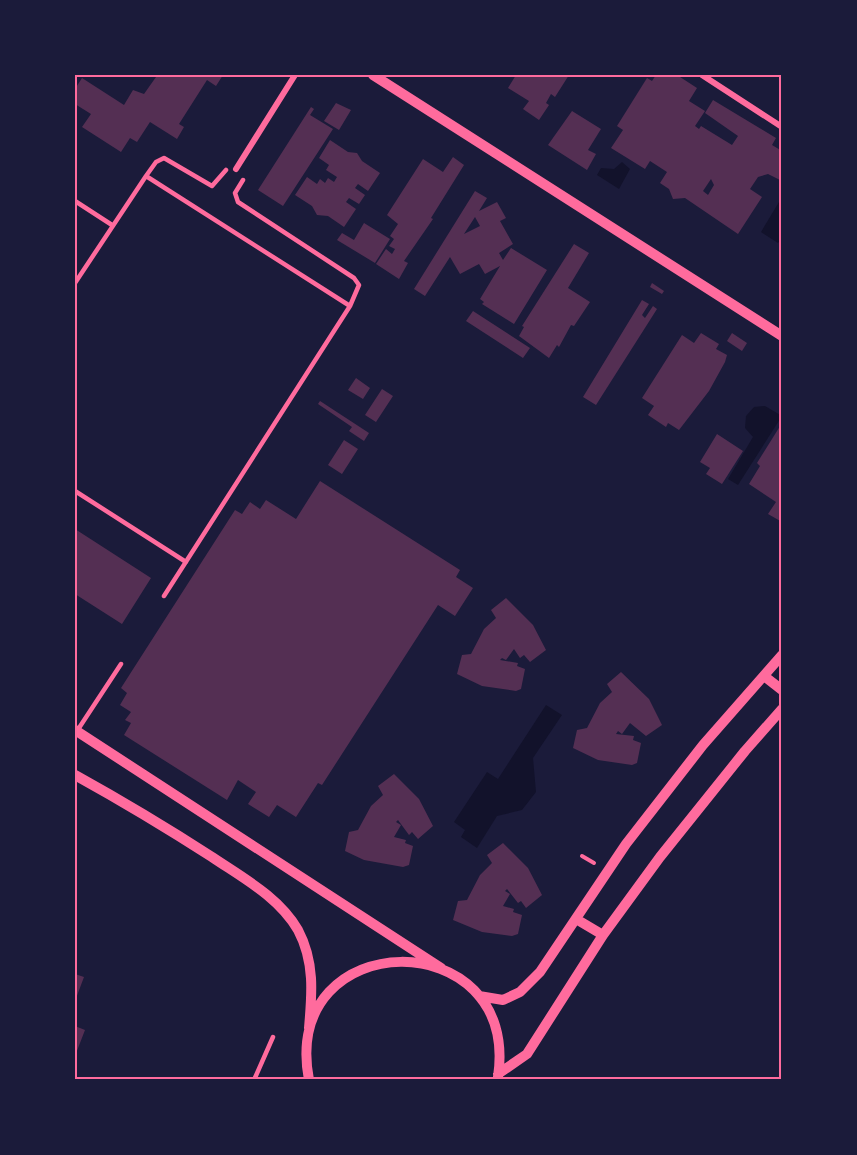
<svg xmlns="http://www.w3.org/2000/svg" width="857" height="1155" font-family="Overpass,sans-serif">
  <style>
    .water { fill: #12122b }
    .building { fill: #542f53; fill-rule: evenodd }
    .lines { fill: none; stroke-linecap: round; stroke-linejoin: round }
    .path { stroke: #ff6b9d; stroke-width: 4 }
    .service { stroke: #ff6b9d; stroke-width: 4.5 }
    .minor { stroke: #ff6b9d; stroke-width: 6 }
    .tertiary { stroke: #ff6b9d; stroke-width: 10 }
    .neatline { fill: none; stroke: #ff6b9d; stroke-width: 2 }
  </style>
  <rect width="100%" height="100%" fill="#1b1b3a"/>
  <path class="water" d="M622 162 630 169 619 189 597 175 601 168 614 169Z
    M779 202 782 204V238L778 243 761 232Z
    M765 406 782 416 738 485 728 479 753 437 745 428 746 416 754 407Z
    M546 705 562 715 533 758 536 792 522 810 497 816 477 848 461 837 465 830 454 822 487 772 498 779Z"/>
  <path class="building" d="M152 75H223L216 86 207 80 179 124 184 127 177 139 150 122 137 142 130 138 121 152 82 127 91 114 75 104V89L82 78 124 105 133 90 144 94 156 77Z
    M516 75H569L555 97 551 94 546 103 549 105 539 120 523 109 529 101 508 88Z
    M656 75H677L697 88 689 101 705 111 695 126 699 129 701 126 732 145 738 136 705 113 713 100 776 138 772 145 782 151V181L768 174 758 177 750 189 762 197 738 234 685 198 673 199 669 189 660 183 667 172 650 161 645 169 611 148 623 130 617 126 647 78 652 81ZM711 179 714 185 708 195 703 191Z
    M336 103 351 110 339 130 324 121Z
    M311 107 314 109 310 115 333 129 283 206 258 190Z
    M572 111 601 129 588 150 596 154 587 170 548 145Z
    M330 140 348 152 357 153 362 161 380 173 368 191 358 184 355 188 365 195 359 204 349 198 346 202 356 209 344 227 328 216 317 215 312 206 295 195 307 177 317 184 320 179 325 183 328 178 334 182 337 177 326 170 329 165 319 158Z
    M453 157 464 165 431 218 433 219 404 261 408 263 399 279 376 264 386 249 392 254 395 249 389 246 394 239 390 236 398 224 387 215 423 159 443 172Z
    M475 191 487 198 479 211 497 202 506 218 500 221 513 244 499 253 503 260 511 248 547 270 514 324 482 304 484 302 480 299 500 266 485 274 479 264 460 274 450 257 425 296 414 289ZM475 217 480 226 464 234Z
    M364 223 390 239 375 263 337 240 342 233 354 240Z
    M574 244 589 253 568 288 590 302 574 326 571 325 559 347 557 345 549 358 519 336 524 327 522 326Z
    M652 283 664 291 662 294 650 287Z
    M642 300 649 304 642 315 645 318 653 306 657 309 596 405 583 397Z
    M473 311 530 348 523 358 466 321Z
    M701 333 719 344 716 349 727 355 725 362 709 391 679 430 668 423 666 427 648 415 654 406 642 398 682 335 694 343Z
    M732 333 747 343 742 351 727 341Z
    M356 378 370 388 363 399 348 390Z
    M382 389 393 396 376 422 365 415Z
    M320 401 369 433 364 441 349 431 352 427 318 404Z
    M782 423V522L768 514 776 502 749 484 760 466 757 463Z
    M717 434 743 451 722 484 706 474 710 468 700 462Z
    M344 440 358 449 342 474 328 465Z
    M320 481 460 570 456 577 473 588 455 616 438 605 322 785 318 783 296 817 277 805 269 817 248 804 256 792 238 780 227 800 124 735 131 723 125 720 131 712 120 705 127 693 121 688 235 510 242 514 250 502 260 509 266 500 296 519Z
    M75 529 151 578 122 624 75 594Z
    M506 598 533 625 546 650 530 662 524 655 520 658 514 649 506 660 502 658 500 660 518 663 517 666 525 669 521 689 516 691 482 686 457 674 462 655 471 654 484 629 496 618 491 610Z
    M621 672 649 699 662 725 646 736 630 723 622 734 618 731 616 734 634 736 633 740 641 743 637 763 632 765 598 760 573 748 577 730 587 728 600 703 612 692 607 684Z
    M394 774 419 799 433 826 418 839 412 832 409 835 398 820 396 822 401 825 394 837 406 840 405 843 413 846 409 865 403 867 364 860 345 851 349 832 358 830 371 806 383 795 378 786Z
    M503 843 528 868 542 895 526 908 521 901 518 903 507 889 505 891 510 894 503 906 514 909 513 912 522 915 518 934 512 936 482 932 453 920 458 901 467 900 480 875 492 863 487 855Z
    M75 974 84 977 75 1001Z
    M75 1026 85 1030 75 1056Z"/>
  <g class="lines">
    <path class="path" d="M582 856 594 863"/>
    <path class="service" d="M146 176 156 162 164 158 212 186 226 170
      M75 201 112 225
      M75 283 146 176 350 306
      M75 491 186 562
      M164 596 350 306 359 285 354 278 238 202 235 193 243 180
      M77 731 121 664
      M254 1080 273 1037"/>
    <path class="minor" d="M702 75 782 127
      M236 169 295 75"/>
    <path class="tertiary" d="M373 75 782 336
      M764 676 782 690
      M75 730 441 968
      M75 775C122 801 167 828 212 857 243 878 279 897 298 930 315 962 312 994 309 1028
      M576 919 603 935
      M479 996 503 1000 520 992 540 972 626 844 703 745 782 655
      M498 1074 527 1054 603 935 660 857 745 751 782 709
      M309 1080C279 924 521 922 498 1077"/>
  </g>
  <rect width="857" height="1155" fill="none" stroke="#1b1b3a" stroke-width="153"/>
  <rect x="76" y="76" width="704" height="1002" class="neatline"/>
</svg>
